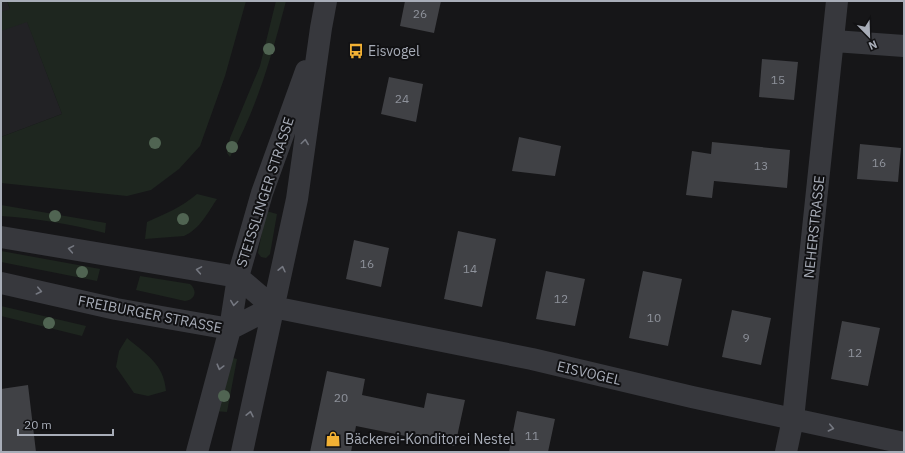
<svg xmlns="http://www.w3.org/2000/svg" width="905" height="453" font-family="'IBM Plex Sans',sans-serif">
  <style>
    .built { fill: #222225 }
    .green { fill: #1e261f }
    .building { fill: #404145 }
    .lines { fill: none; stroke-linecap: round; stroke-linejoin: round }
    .minor { stroke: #37383d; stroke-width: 22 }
    .tree { fill: #506452 }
    .oneway { stroke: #757881 }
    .labels { text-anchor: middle; stroke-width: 4; stroke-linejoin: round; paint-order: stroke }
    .number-label { font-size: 12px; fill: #8e929b }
    .poi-label { font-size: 14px; fill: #a8adb8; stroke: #111113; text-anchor: start }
    .street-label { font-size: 14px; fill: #a8adb8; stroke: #111113 }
  </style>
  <rect width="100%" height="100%" fill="#161618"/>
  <path class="built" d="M1 1H7L10 9 27 21 62 114 1 137Z"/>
  <path class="green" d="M7 1H246L225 76 200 146 179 169 151 190 127 196 1 183V137L62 114 27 22 1 31V12L10 9Z
    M276 1H286C272 55 257 108 230 157L227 153 230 138 260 66Z
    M197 194 217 199C208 212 200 229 184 236L145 239 147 222C165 214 182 207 197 194Z
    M1 205 106 223 105 233C70 224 36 218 1 216Z
    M266 211 277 214 270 254 266 258 261 257 258 253Z
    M1 251 100 269 97 281 1 262Z
    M140 276 190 284C198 291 195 300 185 301L136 290Z
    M1 306 86 326 82 336 1 316Z
    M127 338C146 354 164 364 166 391L148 396 134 393 116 367 119 351Z
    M233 358 237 359 227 412 214 411Z"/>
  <path class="building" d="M405 1H441L434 33 400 26Z
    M762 59 798 62 794 100 759 97Z
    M389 77 423 84 416 122 381 114Z
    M519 137 561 146 555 176 512 171Z
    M712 142 790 150 787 188 714 181 712 198 686 195 692 151 711 154Z
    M860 144 901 148 898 182 857 179Z
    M458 231 496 239 482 307 444 299Z
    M354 240 389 248 381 287 346 279Z
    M546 271 585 279 575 326 536 319Z
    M643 271 682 279 668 346 629 338Z
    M732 310 771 318 761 365 722 357Z
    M842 321 880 328 868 386 831 379Z
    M327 371 365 379 362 395 424 408 427 393 465 400 455 446 356 426 351 452H310Z
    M28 385 36 452H1V389Z
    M517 411 555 419 548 452H509Z"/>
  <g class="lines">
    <path class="minor" d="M834 41 904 46
      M1 237 238 277 273 307 532 359 692 397 904 443
      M1 283 116 309 230 329 273 307
      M197 452 230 329 238 277 262 193 306 71
      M242 452 297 199 321 28 326 1
      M786 452 793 419 837 1"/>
  </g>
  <g class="tree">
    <circle cx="269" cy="49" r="6"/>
    <circle cx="155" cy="143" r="6"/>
    <circle cx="232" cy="147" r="6"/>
    <circle cx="55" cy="216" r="6"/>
    <circle cx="183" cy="219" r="6"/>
    <circle cx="82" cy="272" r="6"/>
    <circle cx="49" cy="323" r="6"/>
    <circle cx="224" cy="396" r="6"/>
  </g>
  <defs><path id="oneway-chevron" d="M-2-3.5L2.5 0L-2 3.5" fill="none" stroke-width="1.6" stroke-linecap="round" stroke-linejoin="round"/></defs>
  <g class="oneway">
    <use href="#oneway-chevron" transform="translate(305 142) rotate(-82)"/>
    <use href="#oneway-chevron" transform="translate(71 249) rotate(-170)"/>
    <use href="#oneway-chevron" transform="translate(282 269) rotate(-77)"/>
    <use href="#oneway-chevron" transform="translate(199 270) rotate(-170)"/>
    <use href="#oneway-chevron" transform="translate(39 291) rotate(13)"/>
    <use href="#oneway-chevron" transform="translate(234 303) rotate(98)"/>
    <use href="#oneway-chevron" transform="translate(220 367) rotate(105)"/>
    <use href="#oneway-chevron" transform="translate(250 414) rotate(-78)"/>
    <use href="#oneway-chevron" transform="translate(831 428) rotate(12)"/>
  </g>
  <defs>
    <g id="bus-bare" transform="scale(1.2)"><path d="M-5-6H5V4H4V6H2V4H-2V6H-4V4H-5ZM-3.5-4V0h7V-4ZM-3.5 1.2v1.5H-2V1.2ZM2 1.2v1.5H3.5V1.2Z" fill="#f2b134" stroke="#111113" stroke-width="2.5" paint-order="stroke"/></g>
    <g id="shop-bare" transform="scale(1.2)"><path d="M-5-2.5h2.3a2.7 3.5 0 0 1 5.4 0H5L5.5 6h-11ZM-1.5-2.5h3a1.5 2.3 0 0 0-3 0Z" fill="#f2b134" stroke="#111113" stroke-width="2.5" paint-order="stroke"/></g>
  </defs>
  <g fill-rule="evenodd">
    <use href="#bus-bare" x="356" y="51"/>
    <use href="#shop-bare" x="333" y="439"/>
  </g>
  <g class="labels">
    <g class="number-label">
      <text x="420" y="18">26</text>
      <text x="778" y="84">15</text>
      <text x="402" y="103">24</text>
      <text x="879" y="167">16</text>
      <text x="761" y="170">13</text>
      <text x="367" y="268">16</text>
      <text x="470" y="273">14</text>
      <text x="561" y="303">12</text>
      <text x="654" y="322">10</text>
      <text x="746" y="342">9</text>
      <text x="855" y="357">12</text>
      <text x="341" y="402">20</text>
      <text x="532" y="440">11</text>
    </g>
    <g class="poi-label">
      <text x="368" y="56">Eisvogel</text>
      <text x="345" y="444">Bäckerei-Konditorei Nestel</text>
    </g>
    <g class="street-label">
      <text transform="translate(265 192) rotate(-72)" y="5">STEISSLINGER STRASSE</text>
      <text transform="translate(814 227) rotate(-84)" y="5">NEHERSTRASSE</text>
      <text transform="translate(150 314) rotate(11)" y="5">FREIBURGER STRASSE</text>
      <text transform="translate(589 373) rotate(13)" y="5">EISVOGEL</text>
    </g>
  </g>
  <rect width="905" height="453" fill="none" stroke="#a8adb8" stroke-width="4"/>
  <g transform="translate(869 36) rotate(157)" stroke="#111113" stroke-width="3" paint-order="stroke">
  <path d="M0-3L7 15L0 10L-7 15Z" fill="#a8adb8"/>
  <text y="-6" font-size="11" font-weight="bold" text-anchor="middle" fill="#a8adb8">N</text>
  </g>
  <path d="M18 429v6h95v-6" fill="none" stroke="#a8adb8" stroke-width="2"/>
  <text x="24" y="429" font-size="12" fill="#a8adb8" stroke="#111113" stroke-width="3" paint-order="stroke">20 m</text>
</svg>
